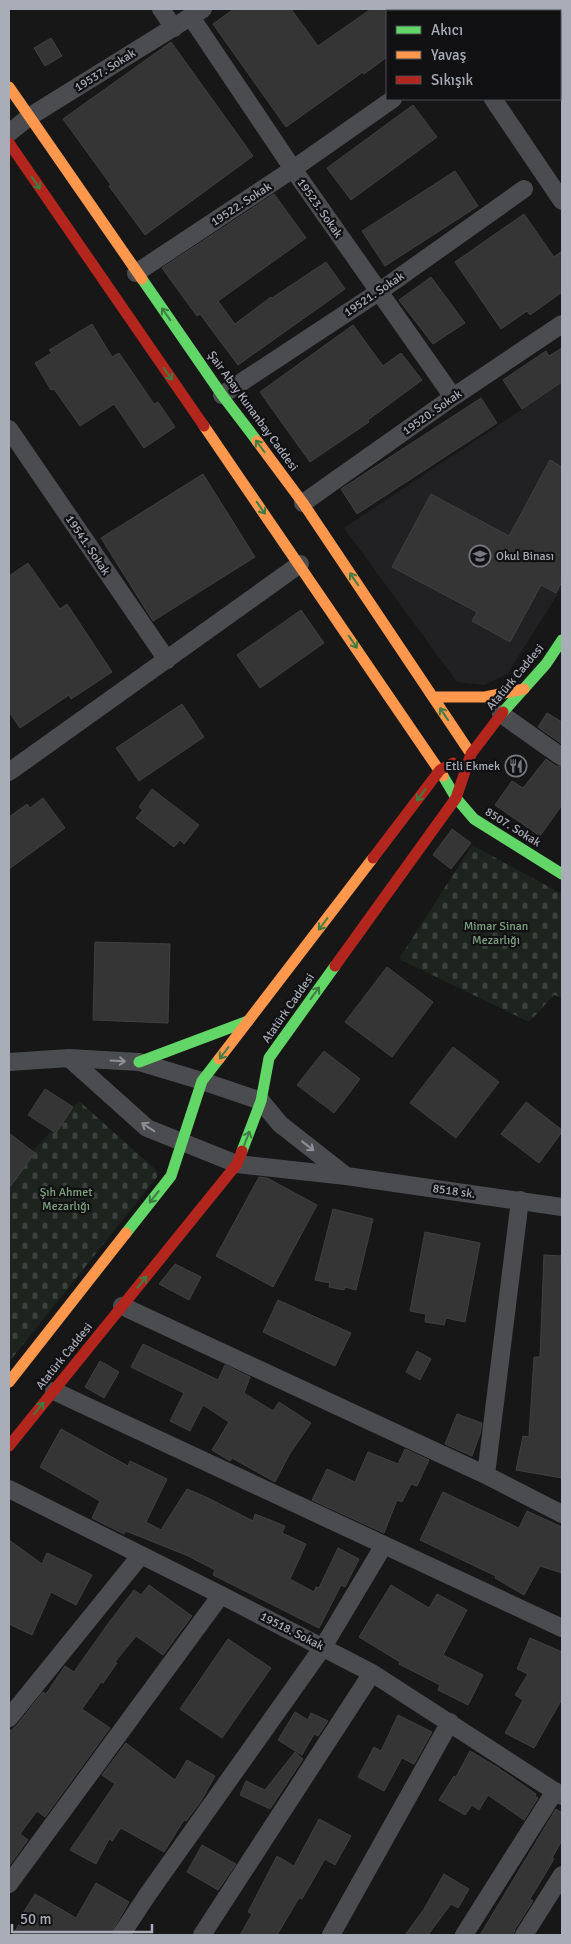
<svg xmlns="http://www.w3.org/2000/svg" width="571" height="1944" font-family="Signika,sans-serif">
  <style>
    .built { fill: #212123 }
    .cemetery { fill: url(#cemetery-stones) }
    .building { fill: #353536; stroke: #3f4043 }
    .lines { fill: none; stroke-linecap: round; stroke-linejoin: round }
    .street { stroke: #4b4c50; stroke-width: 18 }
    .fast { stroke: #63d668; stroke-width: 11 }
    .slow { stroke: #ff974d; stroke-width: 11 }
    .jam { stroke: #b3261e; stroke-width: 11 }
    .oneway { stroke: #3e7d42 }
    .oneway2 { stroke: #8c9099 }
    .labels { text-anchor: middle; stroke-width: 4.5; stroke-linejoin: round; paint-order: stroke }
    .street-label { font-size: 12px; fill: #a8adb8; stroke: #111113 }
    .poi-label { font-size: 12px; fill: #a8adb8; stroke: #111113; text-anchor: start }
    .park-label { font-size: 12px; fill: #7fa381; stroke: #111113 }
  </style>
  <defs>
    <pattern id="cemetery-stones" width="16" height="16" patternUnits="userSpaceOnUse" patternTransform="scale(1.25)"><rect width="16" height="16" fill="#1d241e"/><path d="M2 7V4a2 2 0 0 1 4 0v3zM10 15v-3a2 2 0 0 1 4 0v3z" fill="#3b413d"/></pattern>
  </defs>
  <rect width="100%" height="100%" fill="#171717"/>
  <path class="built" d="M562 383V587L508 673 485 685 457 682 344 528Z"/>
  <path class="cemetery" d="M472 845 562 894V998L554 995 529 1022 399 959Z
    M79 1101 156 1170 157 1177 9 1362V1177Z"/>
  <path class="building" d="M234 9H291L318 46 371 9H387V57L364 74 363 72 286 127 213 24Z
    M51 38 62 56 45 66 34 48Z
    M171 42 253 156 145 235 109 186 111 185 63 119Z
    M413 105 437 137 351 200 327 168Z
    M455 171 478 206 385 266 362 231Z
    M274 194 306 238 218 301 235 324 271 297 272 298 326 262 345 289 238 365 200 314 197 316 162 268Z
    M524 214 554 257 562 251V292L530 315 527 311 501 329 455 262Z
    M431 277 465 323 433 344 399 300Z
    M92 324 112 357 119 353 154 404 158 402 175 427 144 448 114 404 80 426 54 389 51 390 35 363 52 353 49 350Z
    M353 325 383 366 401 353 422 380 368 420 369 422 310 462 260 392Z
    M562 348V382L522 409 503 380 546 351 549 356Z
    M481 398 497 423 357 514 341 489Z
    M550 460 562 467V581L556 593 541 585 510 642 472 621 477 612 392 567 431 494 509 536Z
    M203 474 255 557 153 621 101 538Z
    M28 563 60 609 67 604 112 672 71 699 69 695 20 728 9 712V576Z
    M301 610 324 643 260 688 237 655Z
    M182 704 204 737 139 781 116 748Z
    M547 713 562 722V744L538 727Z
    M546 759 556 766 562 767V805L540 836 495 805 512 781 523 788Z
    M152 789 199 825 184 844 180 840 174 847 136 818 143 810 139 807Z
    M43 798 65 828 9 869V817L27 804 30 808Z
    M452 829 471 843 451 869 433 855Z
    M95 942 170 944 168 1023 93 1020Z
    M387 967 433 1002 392 1057 345 1022Z
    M453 1047 499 1082 456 1138 410 1103Z
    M324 1051 360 1079 334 1113 297 1085Z
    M45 1089 73 1107 56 1133 28 1115Z
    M526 1102 562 1130V1132L539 1163 501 1134Z
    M9 1133 35 1153 9 1188Z
    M259 1177 267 1178 317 1205 273 1287 216 1256Z
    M333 1209 373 1219 356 1290 345 1287 344 1290 329 1287 330 1283 315 1280Z
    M425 1232 480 1243 465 1322 446 1318 444 1325 425 1322 426 1314 410 1311Z
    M544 1255 562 1256V1478L516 1470 523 1436 529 1437 534 1357H540Z
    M175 1264 201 1277 189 1300 159 1284Z
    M278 1300 351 1333 335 1366 263 1332Z
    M143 1344 218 1380 225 1365 250 1377 244 1393 273 1411 279 1402 311 1423 289 1455 275 1482 232 1458 230 1461 212 1450 229 1422 203 1405 190 1431 170 1421 184 1393 131 1367Z
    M417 1351 431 1359 420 1380 406 1372Z
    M100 1361 119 1372 104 1398 85 1387Z
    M457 1414 482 1423 480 1434 472 1456 445 1444Z
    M61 1429 128 1466 130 1461 167 1479 146 1522 161 1530 187 1489 206 1497 253 1521 255 1514 285 1526 282 1533 306 1544 290 1579 314 1592 316 1587 319 1588 338 1548 359 1559 345 1587 341 1585 319 1628 213 1575 215 1570 186 1555 126 1531 124 1534 92 1518 100 1501 40 1467Z
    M405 1449 429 1460 417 1486 411 1484 402 1502 397 1500 384 1533 312 1500 327 1469 355 1482 368 1452 398 1464Z
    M443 1492 519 1528 527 1511 562 1527V1573L540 1566 524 1595 495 1578 496 1576 420 1540Z
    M9 1540 42 1564 47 1553 92 1575 76 1605 51 1592 32 1635 9 1624Z
    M149 1585 192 1616 163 1655 136 1636 115 1662 117 1663 103 1683 101 1682 82 1709 110 1728 45 1817 37 1811 20 1834 28 1840 9 1866V1732L17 1725 43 1692 46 1694 65 1666 74 1672 110 1621 134 1590 141 1595Z
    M391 1585 429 1608 437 1594 467 1610 443 1655 483 1675 468 1705 438 1690 440 1685 399 1664 400 1662 359 1637Z
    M530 1638 562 1652V1699L534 1748 505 1733 523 1700 515 1695 528 1674 517 1669Z
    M228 1639 271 1668 222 1738 180 1709Z
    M295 1712 308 1720 311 1713 328 1721 318 1736 314 1734 302 1755 278 1740Z
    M398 1715 432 1732 414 1764 402 1758 384 1791 358 1777 374 1747 381 1751Z
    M126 1743 175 1780 187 1760 215 1776 201 1801 186 1821 184 1820 164 1852 121 1828 112 1841 109 1839 96 1864 70 1850 115 1784 102 1775Z
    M470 1751 497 1767 536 1794 535 1796 538 1798 524 1820 488 1795 479 1810 472 1805 465 1815 439 1800 454 1776 456 1777Z
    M295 1752 303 1759 270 1809 240 1795 246 1781 265 1790Z
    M556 1809 562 1813V1840L552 1858 554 1859 530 1899 533 1901 515 1929 513 1935H480Z
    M319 1819 351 1836 335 1865 325 1859 302 1899 299 1898 277 1935H240L252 1914 248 1912 277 1856 294 1866Z
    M202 1845 236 1864 218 1890 187 1872Z
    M444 1874 469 1889 458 1908 451 1904 428 1935H405L424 1909Z
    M96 1883 129 1902 110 1935H13L22 1919 20 1918 35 1894 76 1918Z"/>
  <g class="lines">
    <path class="street" d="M161 9 174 28
      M432 9 434 11
      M191 17 293 169 453 397
      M493 99 562 201
      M9 133 29 117 203 9
      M136 273 293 169 393 99
      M222 395 380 291 524 189
      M9 429 167 660
      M303 503 453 397 562 324
      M501 714 562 757
      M9 772 300 564
      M69 1058 147 1128 237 1164 346 1176 562 1207
      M9 1062 69 1058 139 1062 202 1081 261 1101 280 1124 345 1175
      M122 1306 486 1475 562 1514
      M54 1391 562 1628
      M486 1475 520 1200
      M9 1489 221 1595 372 1673 562 1796
      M9 1718 141 1555
      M9 1884 221 1595
      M121 1935 148 1894 323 1647 384 1545
      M202 1935 372 1673
      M331 1935 450 1722
      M464 1935 555 1791
      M524 1935 562 1875"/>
    <path class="fast" d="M142 279 222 395 257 441
      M503 712 546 664 562 640
      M443 776 456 798 474 819 562 874
      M139 1062 248 1021
      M242 1151 261 1101 269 1058 335 966
      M126 1233 171 1176 202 1081 219 1059"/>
    <path class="slow" d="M9 87 142 279
      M204 426 443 776
      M257 441 303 503 471 754
      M433 697H485L524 689
      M219 1059 373 858
      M9 1382 126 1233"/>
    <path class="jam" d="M9 143 204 426
      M373 858 440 770 453 763
      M335 966 456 798 471 754 503 712
      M9 1446 237 1164 242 1151"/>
  </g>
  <defs><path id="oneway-shaft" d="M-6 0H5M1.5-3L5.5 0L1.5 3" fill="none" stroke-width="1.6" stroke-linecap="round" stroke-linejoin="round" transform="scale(1.25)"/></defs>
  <g class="oneway">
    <use href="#oneway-shaft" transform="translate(36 183) rotate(55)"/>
    <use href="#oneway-shaft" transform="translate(166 314) rotate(-125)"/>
    <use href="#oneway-shaft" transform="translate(168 374) rotate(55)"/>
    <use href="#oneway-shaft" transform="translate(260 446) rotate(-127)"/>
    <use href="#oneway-shaft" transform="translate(261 508) rotate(55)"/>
    <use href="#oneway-shaft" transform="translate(354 579) rotate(-124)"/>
    <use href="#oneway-shaft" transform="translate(353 642) rotate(56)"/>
    <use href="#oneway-shaft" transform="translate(444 714) rotate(-124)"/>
    <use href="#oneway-shaft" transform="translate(421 795) rotate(127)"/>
    <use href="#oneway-shaft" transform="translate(323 924) rotate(127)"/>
    <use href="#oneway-shaft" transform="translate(315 993) rotate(-54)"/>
    <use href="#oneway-shaft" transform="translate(224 1053) rotate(127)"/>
    <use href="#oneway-shaft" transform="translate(247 1138) rotate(-69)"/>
    <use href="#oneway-shaft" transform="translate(154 1197) rotate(128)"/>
    <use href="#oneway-shaft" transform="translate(142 1282) rotate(-51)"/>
    <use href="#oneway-shaft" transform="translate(39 1408) rotate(-51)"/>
  </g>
  <g class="oneway2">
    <use href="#oneway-shaft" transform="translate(118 1061) rotate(3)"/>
    <use href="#oneway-shaft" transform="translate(148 1127) rotate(-147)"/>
    <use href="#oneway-shaft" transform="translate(308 1146) rotate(38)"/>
  </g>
  <defs>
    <g id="school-ring" transform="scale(1.125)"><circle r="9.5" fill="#111113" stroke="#757880" stroke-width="1.5"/><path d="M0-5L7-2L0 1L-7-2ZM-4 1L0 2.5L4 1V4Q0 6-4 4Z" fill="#757880"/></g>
    <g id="restaurant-ring" transform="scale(1.125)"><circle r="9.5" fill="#111113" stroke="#757880" stroke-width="1.5"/><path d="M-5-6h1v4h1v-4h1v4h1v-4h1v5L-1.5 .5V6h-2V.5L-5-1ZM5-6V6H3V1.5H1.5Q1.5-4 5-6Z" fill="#757880"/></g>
  </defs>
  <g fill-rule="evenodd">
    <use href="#school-ring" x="480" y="556"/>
    <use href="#restaurant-ring" x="516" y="766"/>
  </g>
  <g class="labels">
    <g class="street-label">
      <text transform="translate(105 70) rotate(-32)" y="4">19537. Sokak</text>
      <text transform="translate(241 204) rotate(-33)" y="4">19522. Sokak</text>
      <text transform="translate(320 208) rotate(55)" y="4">19523. Sokak</text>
      <text transform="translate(374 294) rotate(-34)" y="4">19521. Sokak</text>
      <text transform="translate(253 411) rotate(54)" y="4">Şair Abay Kunanbay Caddesi</text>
      <text transform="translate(432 412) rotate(-35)" y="4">19520. Sokak</text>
      <text transform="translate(88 545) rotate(56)" y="4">19541. Sokak</text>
      <text transform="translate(515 677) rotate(-50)" y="4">Atatürk Caddesi</text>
      <text transform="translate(513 827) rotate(32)" y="4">8507. Sokak</text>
      <text transform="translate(288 1008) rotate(-55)" y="4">Atatürk Caddesi</text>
      <text transform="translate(454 1191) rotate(8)" y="4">8518 sk.</text>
      <text transform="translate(64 1356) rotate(-51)" y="4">Atatürk Caddesi</text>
      <text transform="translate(292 1631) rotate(27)" y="4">19518. Sokak</text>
    </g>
    <g class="poi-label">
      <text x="496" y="560">Okul Binası</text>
      <text x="500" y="770" text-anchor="end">Etli Ekmek</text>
    </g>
    <g class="park-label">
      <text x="496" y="930">Mimar Sinan<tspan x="496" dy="14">Mezarlığı</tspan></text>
      <text x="66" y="1196">Şıh Ahmet<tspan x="66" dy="14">Mezarlığı</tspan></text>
    </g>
  </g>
  <rect width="571" height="1944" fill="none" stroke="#a8adb8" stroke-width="20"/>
  <rect x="386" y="10" width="175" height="90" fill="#111113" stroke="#4d4f55"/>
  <rect x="396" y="26" width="25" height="8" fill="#63d668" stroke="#4d4f55"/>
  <text x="431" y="35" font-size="15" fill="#a8adb8">Akıcı</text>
  <rect x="396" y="51" width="25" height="8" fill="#ff974d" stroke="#4d4f55"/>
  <text x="431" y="60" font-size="15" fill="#a8adb8">Yavaş</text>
  <rect x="396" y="76" width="25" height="8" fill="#b3261e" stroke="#4d4f55"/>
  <text x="431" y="85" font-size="15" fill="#a8adb8">Sıkışık</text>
  <path d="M12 1924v8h140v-8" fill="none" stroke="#a8adb8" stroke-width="2.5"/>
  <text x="20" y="1924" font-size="15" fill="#a8adb8" stroke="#111113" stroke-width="4" paint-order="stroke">50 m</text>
</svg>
